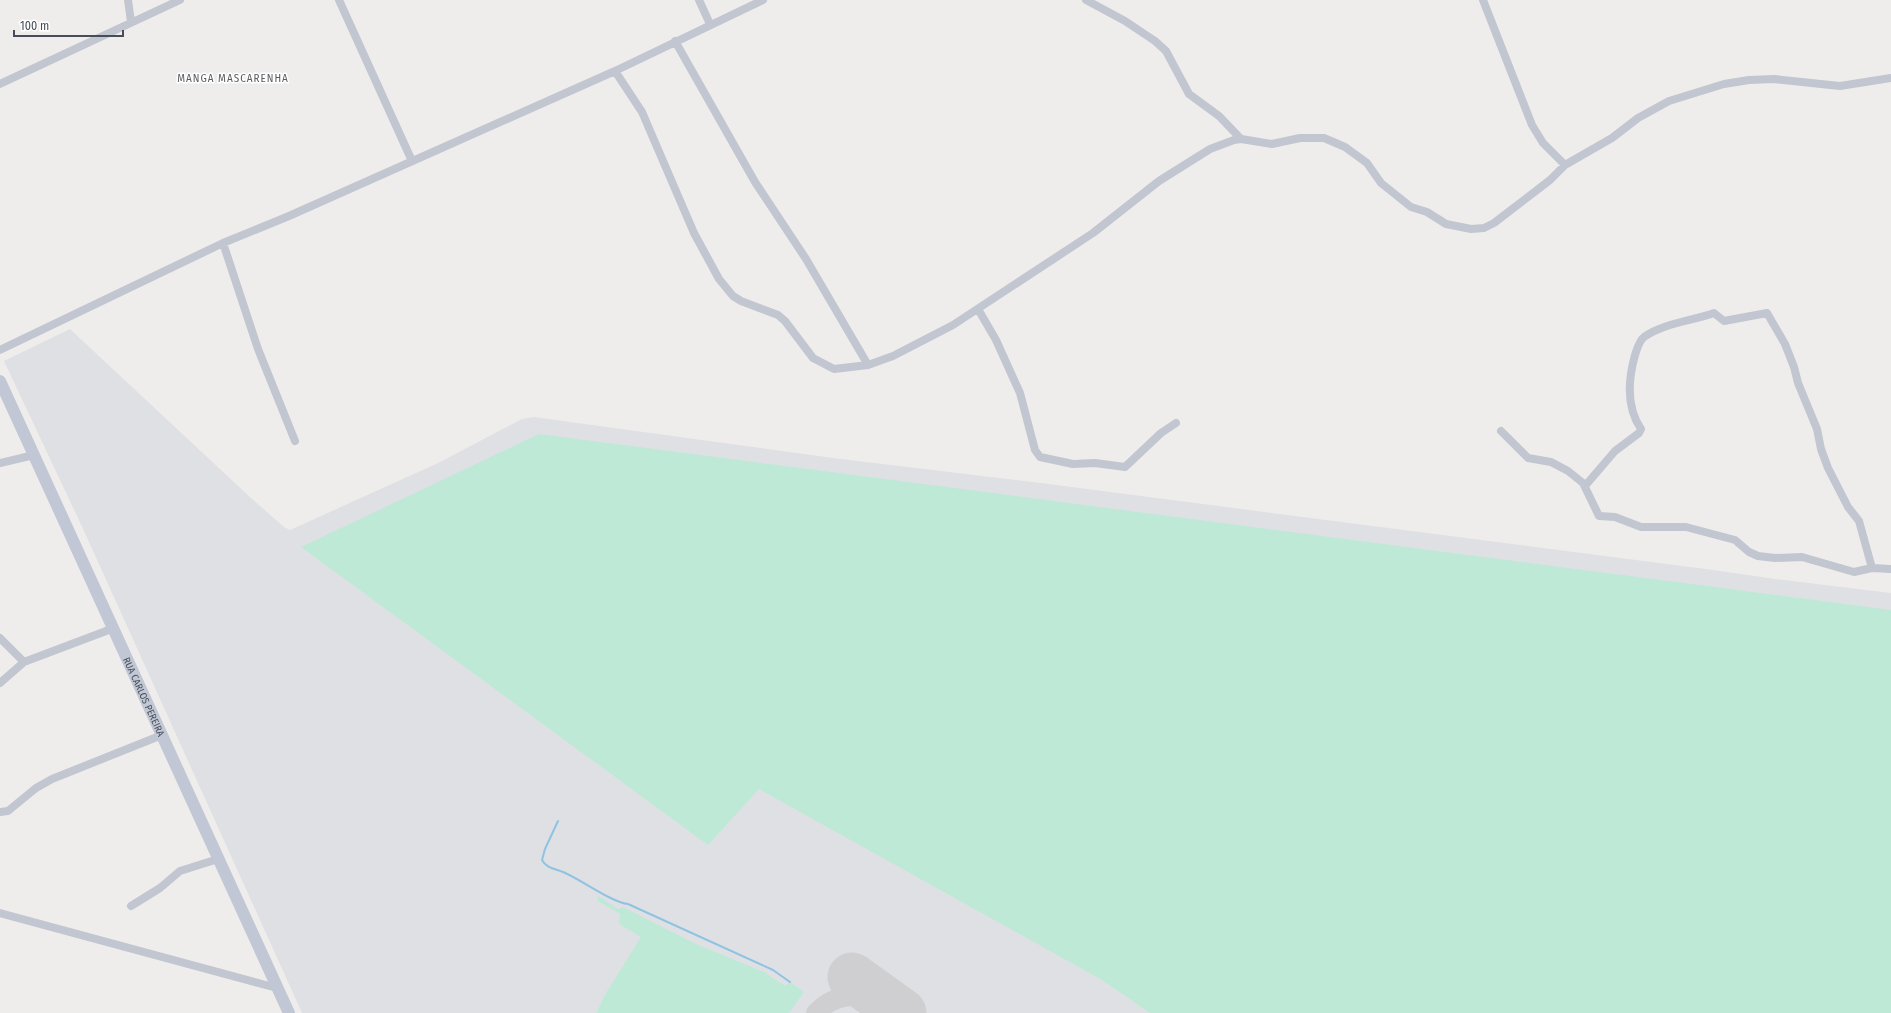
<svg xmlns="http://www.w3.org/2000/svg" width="1891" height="1013" font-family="'Fira Sans Condensed',sans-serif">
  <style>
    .airport { fill: #dfe0e4 }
    .green { fill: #bee9d6 }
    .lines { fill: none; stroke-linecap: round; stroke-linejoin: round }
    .stream { stroke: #8fc3e2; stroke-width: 2 }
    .taxiway { stroke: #cfcfd1; stroke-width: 20 }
    .runway { stroke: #cfcfd1; stroke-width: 49 }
    .minor { stroke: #c1c6d0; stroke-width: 8 }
    .secondary { stroke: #c1c7d4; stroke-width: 12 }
    .labels { text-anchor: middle; stroke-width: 3; stroke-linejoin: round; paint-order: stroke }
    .street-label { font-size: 10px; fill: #474d58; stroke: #fff }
    .neighbourhood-label { font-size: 11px; letter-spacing: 1px; fill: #5a5c61; stroke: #fff }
  </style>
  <rect width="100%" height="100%" fill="#efedec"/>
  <path class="airport" d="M70 329 251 498 284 527 290 530 438 463 522 419 534 417 833 458 1041 483 1721 571 1775 579 1891 593V1013H302L84 531 4 361Z"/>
  <path class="green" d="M539 434 1891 610V1013H1150L1102 980 759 789 708 845 301 547Z
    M597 895 618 909 623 907 696 944 764 972 785 986 790 982 804 992 789 1013H596L606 993 641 937 619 924 620 914 598 901Z"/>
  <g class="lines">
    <path class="stream" d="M558 821 545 849 542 860C546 868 556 869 563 872 582 880 611 902 628 904L773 970 790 982"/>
    <path class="taxiway" d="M816 1013C833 994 856 994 880 997"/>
    <path class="runway" d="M852 977 902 1013"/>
    <path class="minor" d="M128 0 131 22
      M339 0 412 161
      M699 0 710 24
      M1086 0 1125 21 1155 41 1166 51 1189 94 1219 116 1241 139
      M1483 0 1532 125 1543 143 1565 165
      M675 41 755 182 806 259 868 365
      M615 71 642 112 694 233 719 279 733 296 741 301 778 315 785 321 813 358 834 369 868 365 893 356 953 325 1093 233 1159 181 1210 149 1234 140 1241 139 1272 144 1300 138H1324L1345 147 1367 163 1381 183 1411 207 1427 212 1446 224 1471 229 1484 228 1494 223 1550 180 1565 165 1612 138 1638 118 1669 101 1724 84 1749 80 1774 79 1840 86 1891 78
      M0 84 180 0
      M223 243 258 349 295 441
      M978 309 996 340 1020 393 1035 450 1040 457 1073 464 1095 463 1125 467 1161 433 1176 423
      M0 350 223 243 289 216 615 71 763 0
      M1501 431 1528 458 1551 462 1568 471 1583 483 1599 516 1615 517 1641 527H1686L1735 540 1749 552 1758 556 1775 558 1802 557 1854 572 1872 568 1891 569
      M0 463 34 455
      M1585 486 1615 451 1639 433 1641 429C1626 407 1628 380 1635 355 1637 349 1639 341 1644 337 1664 323 1692 321 1714 313L1724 321 1767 313 1785 344 1794 367 1798 383 1817 429 1821 449 1828 468 1848 507 1859 521 1872 568
      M0 638 24 662
      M0 683 24 662 114 628
      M0 812 8 811 36 788 52 779 162 735
      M131 906 160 888 180 871 218 859
      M0 913 277 988"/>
    <path class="secondary" id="s1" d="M0 381 289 1013"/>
  </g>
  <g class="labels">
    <g class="street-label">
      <text dy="4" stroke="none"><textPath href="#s1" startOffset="347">RUA CARLOS PEREIRA</textPath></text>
    </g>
    <g class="neighbourhood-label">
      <text x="233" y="82">MANGA MASCARENHA</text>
    </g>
  </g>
  <path d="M14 30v6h109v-6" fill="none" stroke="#474d58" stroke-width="2"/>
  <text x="20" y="30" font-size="12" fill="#474d58" stroke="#ffffff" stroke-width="3" paint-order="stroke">100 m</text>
</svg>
